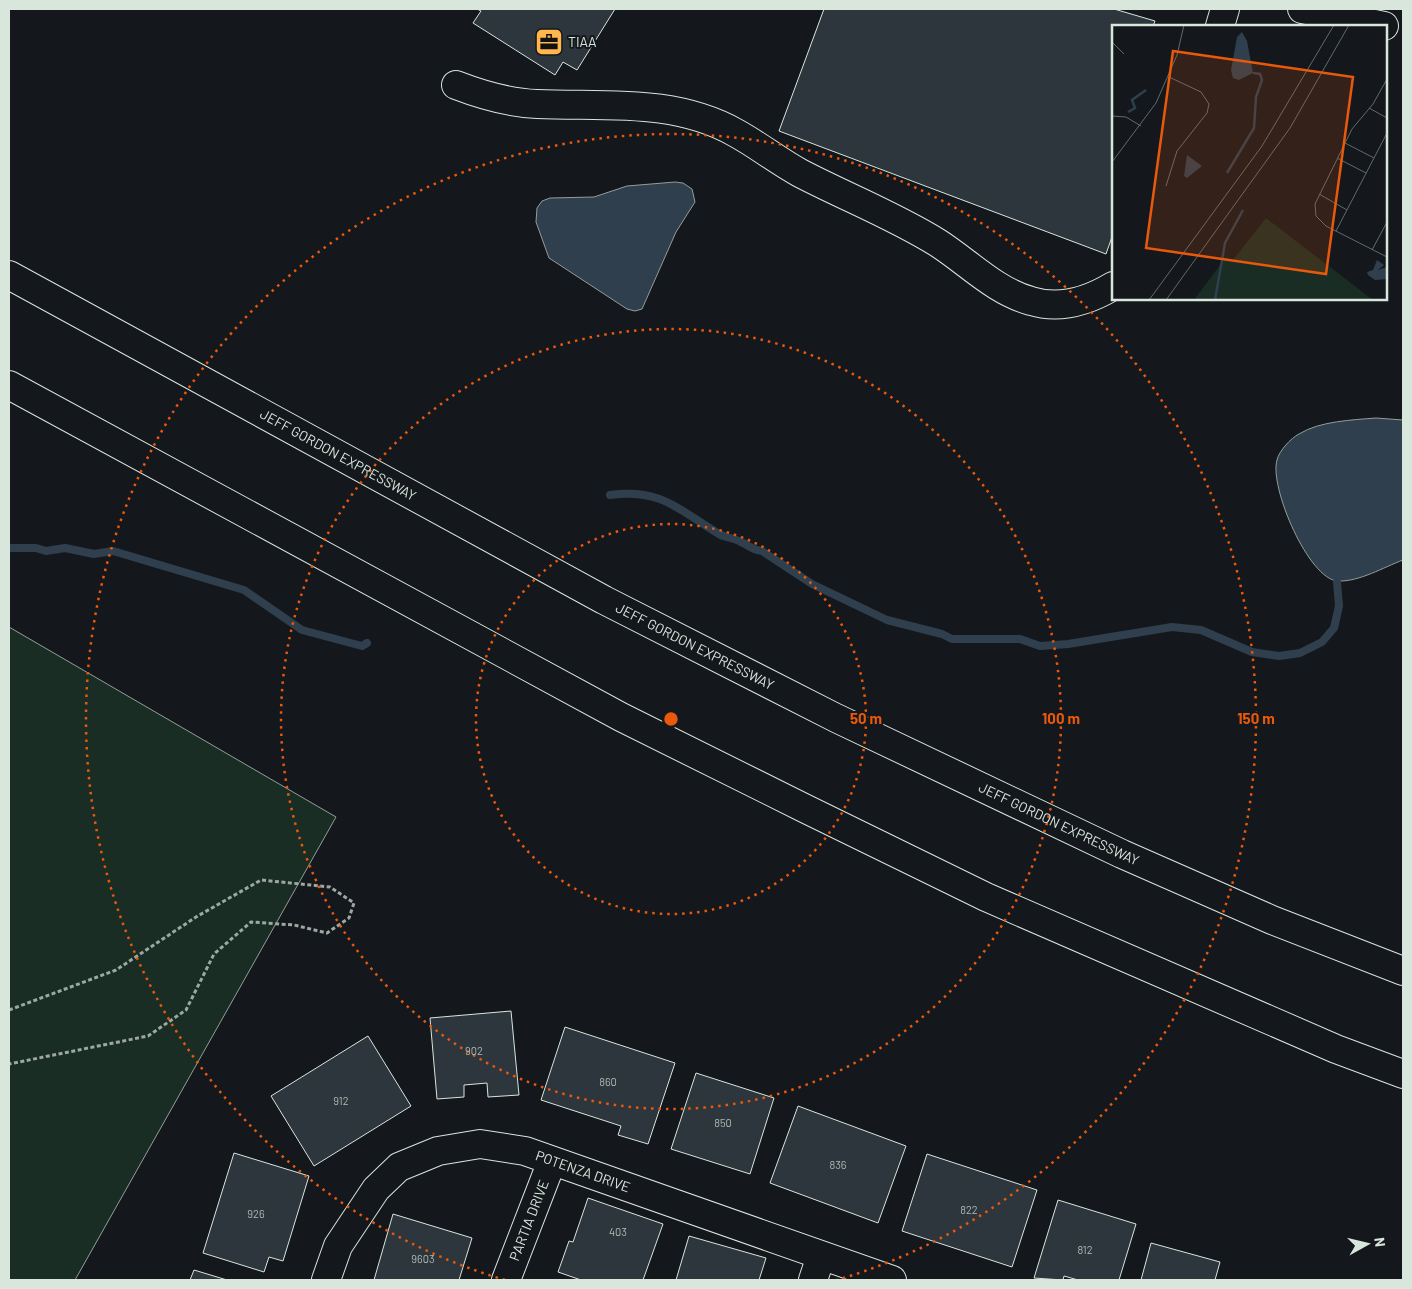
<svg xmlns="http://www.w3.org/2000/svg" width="1412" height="1289" font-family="Barlow,sans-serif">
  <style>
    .green { fill: #1a2d24; stroke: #939e99 }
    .water { fill: #2f3f4d; stroke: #939e99 }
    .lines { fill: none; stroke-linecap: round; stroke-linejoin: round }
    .stream { stroke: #2f3f4d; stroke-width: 8 }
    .building { fill: #2c363c; stroke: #d8e6dc }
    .minor-casing { stroke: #d8e6dc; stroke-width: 30 }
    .highway-casing { stroke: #d8e6dc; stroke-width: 30 }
    .path { stroke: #9da8a2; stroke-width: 3; stroke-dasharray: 4 2.5; stroke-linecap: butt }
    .minor { stroke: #14181c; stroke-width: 28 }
    .highway { stroke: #14181c; stroke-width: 28 }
    .ring { fill: none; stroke: #e8590c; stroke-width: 2.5; stroke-dasharray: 2.5 5 }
    .labels { text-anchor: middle; stroke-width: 4; stroke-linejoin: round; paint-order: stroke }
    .number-label { font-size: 11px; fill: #adbab4 }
    .poi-label { font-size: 14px; fill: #d8e6dc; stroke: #14181c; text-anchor: start }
    .street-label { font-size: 14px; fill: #d8e6dc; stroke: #14181c }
    .inset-river { fill: none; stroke: #2f3f4d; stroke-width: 2.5 }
    .inset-road { fill: none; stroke: #626a69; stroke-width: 1 }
    .view { fill: #e8590c; fill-opacity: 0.15; stroke: #e8590c; stroke-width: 2.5 }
    .inset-edge { fill: none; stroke: #d8e6dc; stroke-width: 2.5 }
    .centre { fill: #e8590c; stroke: #14181c; stroke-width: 2.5 }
    .ring-label { font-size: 15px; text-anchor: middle; font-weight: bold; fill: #e8590c; stroke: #14181c; stroke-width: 4; stroke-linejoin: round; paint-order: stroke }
  </style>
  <rect width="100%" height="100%" fill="#14181c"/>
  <path class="green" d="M9 627 336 817 75 1280H9Z"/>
  <path class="water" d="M675 182 683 183 692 189 695 202 676 232 642 309 635 311 627 309 549 258 536 222 537 208 542 201 550 198 594 197 627 186Z
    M1376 418 1403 420V560C1384 567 1359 582 1338 581 1309 580 1269 487 1277 460 1279 451 1291 438 1299 434 1320 421 1352 420 1376 418Z"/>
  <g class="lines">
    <path class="stream" d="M610 495C661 488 679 510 719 534 726 538 734 538 741 542 750 546 752 550 762 551L812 584 887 620 942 634 952 639H1020L1040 646 1068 644 1172 627 1201 630 1252 652 1279 656 1300 653 1322 642 1334 628 1339 606 1337 582
      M9 548H36L46 551 65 548 94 554 113 551 244 590 302 630 362 646 367 643"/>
  </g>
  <path class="building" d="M477 9H615L577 70 563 62 555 75 473 23 481 11Z
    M824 9H1114L1155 21 1153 26H1113V234L1106 254 779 131Z
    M511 1011 519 1095 488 1097 487 1083 464 1085V1097L437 1099 430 1018Z
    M565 1027 675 1063 648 1144 618 1135 621 1126 541 1100Z
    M368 1036 411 1106 314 1166 271 1096Z
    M696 1073 774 1098 750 1174 671 1149Z
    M798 1106 906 1146 878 1223 770 1183Z
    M234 1153 309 1176 283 1261 269 1257 264 1272 203 1253Z
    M927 1154 1037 1190 1012 1267 902 1231Z
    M588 1198 663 1224 643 1280H581L558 1272 569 1241 573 1242Z
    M1058 1200 1136 1224 1119 1280H1078L1064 1276 1063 1280 1034 1278Z
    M393 1214 472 1238 459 1280H374Z
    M689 1236 766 1258 759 1280H676Z
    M1151 1243 1220 1262 1215 1280H1141Z
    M194 1270 227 1280H190Z"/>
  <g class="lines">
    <g class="minor-casing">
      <g id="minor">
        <path d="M1302 9 1384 26"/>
        <path d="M1220 26 1225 9"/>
        <path d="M456 85C482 95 509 103 537 104 605 107 674 98 736 133 758 145 778 161 800 173 846 197 895 216 938 243 969 263 995 291 1031 301 1060 310 1088 301 1113 286"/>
        <path id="s1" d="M326 1280 338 1246 376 1189 399 1167 438 1151 480 1144 525 1151 892 1280"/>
        <path id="s2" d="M506 1280 552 1161"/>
        <path d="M813 1280 821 1256"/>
      </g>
    </g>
    <g class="highway-casing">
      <g id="highway">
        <path id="s3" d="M9 275 604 600 836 718 1122 854 1272 920 1403 971"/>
        <path d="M9 385 621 717 804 808 986 897 1336 1049 1403 1074"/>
      </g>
    </g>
    <path class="path" d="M9 1010 116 970 196 917 261 880 330 887 354 903 349 918 327 933 294 925 251 922 214 954 186 1010 148 1036 9 1064"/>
    <use href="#minor" class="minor"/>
    <use href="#highway" class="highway"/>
  </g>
  <g class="ring">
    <circle cx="671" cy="719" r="195"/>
    <circle cx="671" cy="719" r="390"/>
    <path d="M505 1280A585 585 0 1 1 837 1280"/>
  </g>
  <defs>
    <g id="office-square" transform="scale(1.4375)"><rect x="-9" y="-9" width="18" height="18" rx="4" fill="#ffb74d" stroke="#14181c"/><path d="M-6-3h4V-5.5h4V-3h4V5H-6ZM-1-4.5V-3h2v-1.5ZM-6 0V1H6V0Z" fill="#111"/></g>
  </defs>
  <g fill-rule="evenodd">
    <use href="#office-square" x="549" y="42"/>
  </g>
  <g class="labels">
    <g class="number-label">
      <text x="474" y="1055">902</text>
      <text x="608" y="1086">860</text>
      <text x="341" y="1105">912</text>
      <text x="723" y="1127">850</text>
      <text x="838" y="1169">836</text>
      <text x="969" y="1214">822</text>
      <text x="256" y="1218">926</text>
      <text x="618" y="1236">403</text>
      <text x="1085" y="1254">812</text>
      <text x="423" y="1263">9603</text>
    </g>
    <g class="poi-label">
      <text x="568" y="47">TIAA</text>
    </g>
    <g class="street-label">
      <text dy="5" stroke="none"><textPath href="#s3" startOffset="375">JEFF GORDON EXPRESSWAY</textPath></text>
      <text dy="5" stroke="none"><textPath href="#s3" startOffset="780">JEFF GORDON EXPRESSWAY</textPath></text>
      <text dy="5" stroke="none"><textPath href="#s3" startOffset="1185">JEFF GORDON EXPRESSWAY</textPath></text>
      <text dy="5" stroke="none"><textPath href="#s1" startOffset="328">POTENZA DRIVE</textPath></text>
      <text dy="5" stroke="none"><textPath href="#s2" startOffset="64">PARTIA DRIVE</textPath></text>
    </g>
  </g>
  <g transform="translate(1112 25)">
    <rect width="275" height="275" fill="#14181c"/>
    <path d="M154 193 261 275H82L114 232 120 236Z" fill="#1a2d24"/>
    <path d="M130 7 135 16 141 48 127 55 121 53 119 45 125 12ZM75 130 90 141 75 153 72 151ZM265 235 272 240 266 245 275 242V254L263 255 256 250 255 247 261 245Z" fill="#2f3f4d"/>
    <path class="inset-river" d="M16 87 23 83 20 75 34 65M115 148 142 103 144 72 150 55 148 49 141 48M103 275 113 218 131 185"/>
    <path class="inset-road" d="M0 17 12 29M275 54 261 79 240 104 203 179 204 191 214 201 275 232M257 83 275 93M0 91 14 92 29 101M233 118 262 133M225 133 254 148M0 137 44 78 65 30 72 0M54 161 65 126 95 88 97 79 89 67 57 52M207 169 235 185M224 206 275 108M260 225 275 197M37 275 150 121 222 0M54 275 178 103 237 0"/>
    <path class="view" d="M61 26 241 52 214 249 34 223Z"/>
    <rect width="275" height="275" class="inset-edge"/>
  </g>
  <circle cx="671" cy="719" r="8" class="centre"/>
  <g class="ring-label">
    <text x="866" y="724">50 m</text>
    <text x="1061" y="724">100 m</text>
    <text x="1256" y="724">150 m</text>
  </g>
  <rect width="1412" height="1289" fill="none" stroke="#d8e6dc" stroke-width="20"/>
  <g transform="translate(1367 1244) rotate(82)" stroke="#14181c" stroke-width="4" paint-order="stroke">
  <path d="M0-4L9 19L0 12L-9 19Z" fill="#d8e6dc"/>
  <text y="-8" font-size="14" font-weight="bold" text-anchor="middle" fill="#d8e6dc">N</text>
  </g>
</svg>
